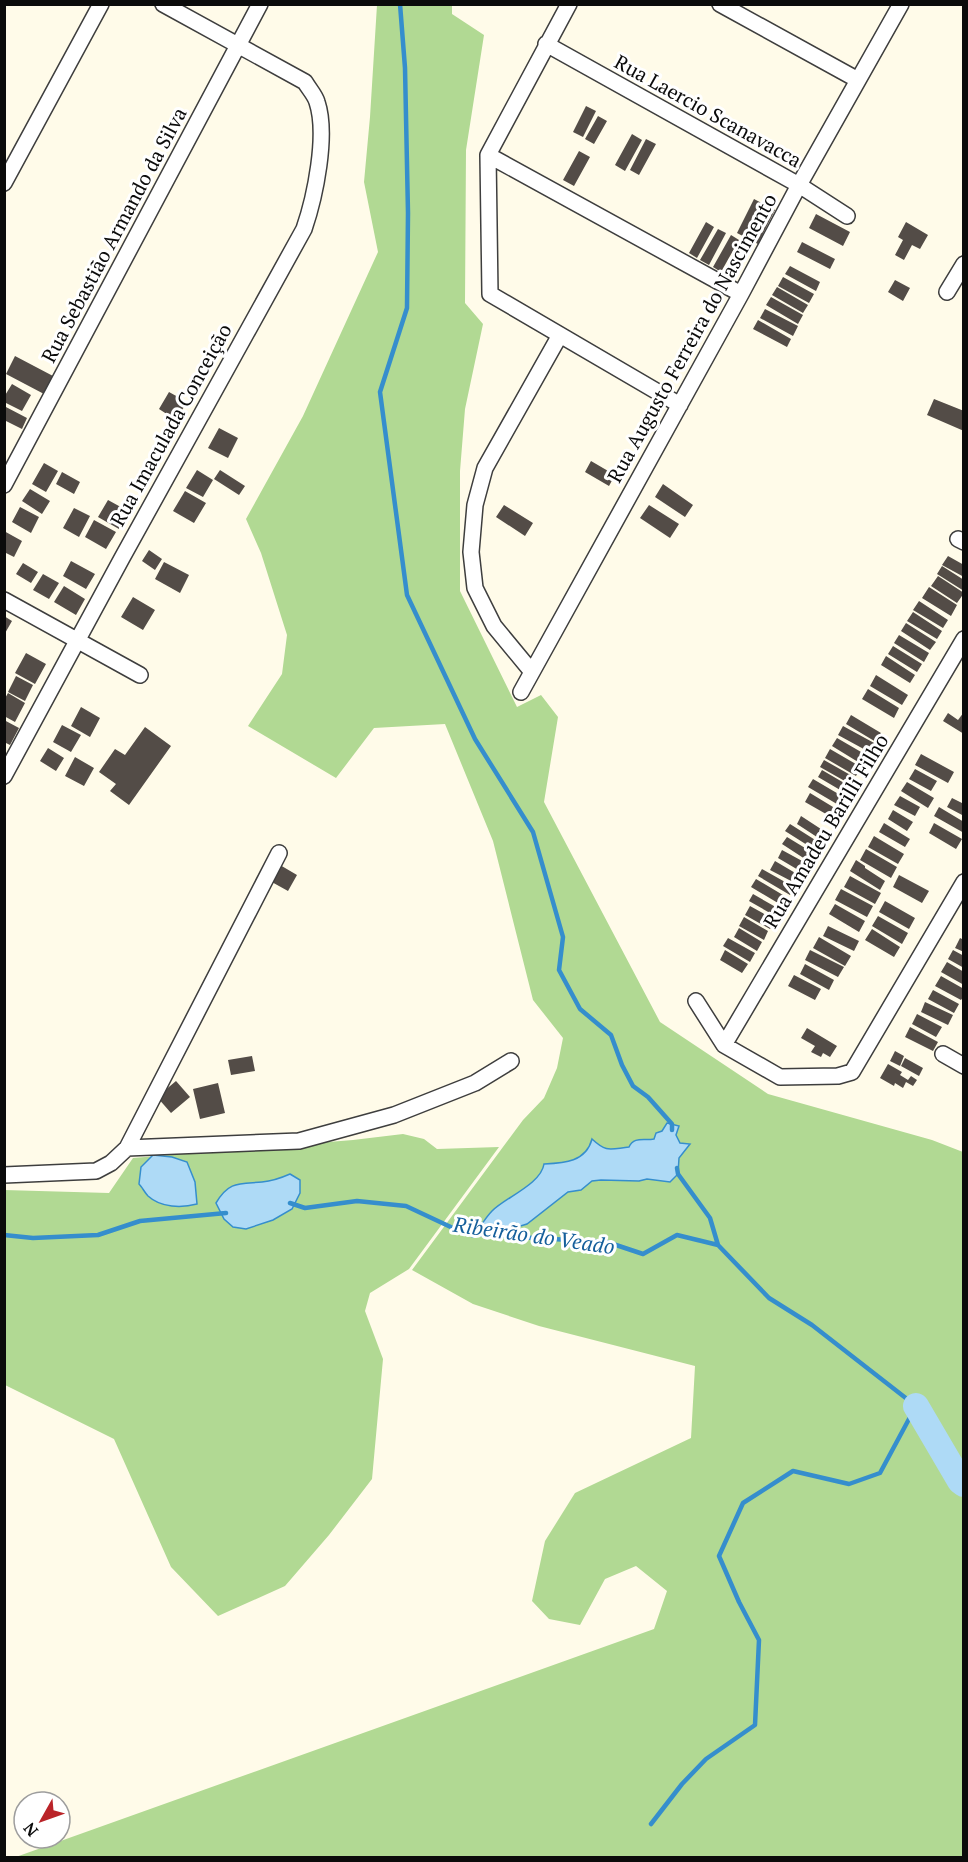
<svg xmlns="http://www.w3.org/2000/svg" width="968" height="1862" font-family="'PT Serif',serif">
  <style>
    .forest { fill: #b1d993 }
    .water { fill: #aedaf6; stroke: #358ecd; stroke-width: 1.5 }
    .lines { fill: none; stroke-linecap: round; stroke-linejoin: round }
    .stream { stroke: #358ecd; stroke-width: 4.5 }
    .river { stroke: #aedaf6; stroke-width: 26 }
    .building { fill: #534c47 }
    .street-casing { stroke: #3e3e3e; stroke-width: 18 }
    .street { stroke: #fff; stroke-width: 15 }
    .labels { text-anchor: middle; stroke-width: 6; stroke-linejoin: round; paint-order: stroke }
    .street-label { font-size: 20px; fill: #0b0b0b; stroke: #fff }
    .water-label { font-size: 21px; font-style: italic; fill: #155f9b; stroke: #fff }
  </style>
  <rect width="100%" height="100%" fill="#fffbe9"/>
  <path class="forest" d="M377 5H452V14L484 35 466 150 465 303 483 324 465 409 460 471V591L517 707 541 695 558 717 544 802 660 1022 768 1094 932 1140 963 1152V1857L13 1858 654 1629 667 1591 636 1566 605 1579 580 1625 549 1619 532 1601 545 1541 575 1493 691 1438 695 1366 539 1326 473 1304 412 1270 523 1120 544 1098 557 1068 563 1038 533 1000 493 841 445 724 374 728 336 778 248 726 282 674 287 635 261 553 246 519 303 416 378 252 364 182 370 117Z
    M403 1134 424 1139 437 1149 499 1147 409 1269 370 1293 365 1311 383 1359 372 1479 329 1535 285 1586 218 1616 171 1567 114 1439 5 1385 4 1190 109 1193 133 1158 353 1140Z"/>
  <path class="water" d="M667 1123 679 1126 676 1135 680 1143 690 1144 679 1158 678 1174 670 1182 647 1179 639 1181 601 1180 592 1181 581 1190 568 1192 527 1224 494 1234 473 1237C479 1229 485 1218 492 1211 506 1197 541 1184 544 1164 564 1163 586 1162 592 1139 607 1153 610 1149 629 1147 634 1136 644 1141 654 1139L656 1133 662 1131Z
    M153 1155 172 1157 187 1162 195 1182 197 1204C182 1208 161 1208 148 1196 145 1193 142 1187 139 1184L141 1167Z
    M290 1174 300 1180V1193L292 1209 273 1220 246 1229 233 1227 224 1219 216 1203C229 1181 239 1184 262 1182 272 1181 281 1178 290 1174Z"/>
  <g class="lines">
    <path class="stream" d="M400 4 405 68 408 213 407 308 380 392 407 595 475 739 533 832 563 937 559 970 580 1009 611 1035 622 1065 633 1086 648 1097 672 1124V1130
      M677 1168 678 1174 710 1218 718 1245
      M290 1203 305 1208 357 1201 406 1206 455 1229 482 1233
      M490 1234 516 1237 607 1242 643 1254 677 1235 718 1245 769 1298 812 1325 916 1406 880 1473 849 1484 793 1471 743 1503 719 1556 739 1602 759 1640 755 1725 706 1759 682 1784 651 1824
      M4 1235 33 1238 98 1235 140 1221 226 1213"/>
    <path class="river" d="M916 1406 960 1481 964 1484"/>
  </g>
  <path class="building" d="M586 106 596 111 583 137 573 132Z
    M598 116 607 121 594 144 585 139Z
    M632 134 642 140 625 171 615 165Z
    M646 139 656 144 639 175 630 170Z
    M579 151 590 157 574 186 563 180Z
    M754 199 775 210 758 244 737 233Z
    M816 214 850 232 843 246 809 228Z
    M706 222 714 227 697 258 689 253Z
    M906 222 928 235 920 249 912 245 904 260 895 255 903 240 898 237Z
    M718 229 726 233 709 265 700 260Z
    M731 235 739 240 721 272 713 267Z
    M802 242 835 259 830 269 797 252Z
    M790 266 820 282 816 291 785 274Z
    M783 277 814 294 809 303 778 286Z
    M895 280 910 288 903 301 888 292Z
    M777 287 808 305 803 313 772 295Z
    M771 297 803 315 798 324 766 305Z
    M765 309 798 326 793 336 760 318Z
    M758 320 791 339 787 347 753 329Z
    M15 356 53 376 44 394 6 374Z
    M12 384 31 395 22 411 4 402V397Z
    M169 392 187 402 176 420 159 409Z
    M934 399 964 411V431L927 415Z
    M4 406 27 418 22 429 4 420Z
    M219 428 238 438 228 458 208 448Z
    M591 461 615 475 609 486 585 472Z
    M44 463 58 471 46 492 32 484Z
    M197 470 213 480 203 497 186 488Z
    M220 470 245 486 239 495 214 479Z
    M62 472 80 482 74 494 56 484Z
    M663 484 693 505 685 517 655 497Z
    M30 489 50 501 42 514 22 501Z
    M185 491 206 503 194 523 173 511Z
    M108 500 128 511 119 529 98 517Z
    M504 505 533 523 525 536 496 517Z
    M649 505 679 524 670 538 640 518Z
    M20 507 39 517 31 533 12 522Z
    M74 508 90 516 79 537 63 528Z
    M94 520 116 532 106 549 85 537Z
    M4 531 22 541 14 557 4 552Z
    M149 550 162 559 155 570 142 561Z
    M948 556 964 565V577L942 565Z
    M71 561 95 574 86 589 63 576Z
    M164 562 189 575 180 593 155 579Z
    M23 563 38 572 31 583 16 574Z
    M942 566 964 580V591L937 574Z
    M43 574 59 583 49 599 33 590Z
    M938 576 964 593 957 603 931 586Z
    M64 586 85 599 76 615 54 602Z
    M929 587 957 605 951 616 922 598Z
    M133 597 155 610 143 630 121 617Z
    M919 601 948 620 943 628 913 610Z
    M913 612 942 631 937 639 907 621Z
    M4 616 12 621 4 635Z
    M906 623 936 642 930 650 901 631Z
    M899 635 929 653 924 662 894 643Z
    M893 646 922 664 917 672 888 654Z
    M26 653 46 664 35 684 15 673Z
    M886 656 915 675 910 683 881 665Z
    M876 675 908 695 902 705 870 686Z
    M16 676 33 685 25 701 8 692Z
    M868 689 899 708 894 718 862 699Z
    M8 693 25 703 15 722 4 716V700Z
    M81 707 100 718 90 737 71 726Z
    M964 712V734L943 721 948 713 958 720Z
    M851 715 881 733 876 742 846 724Z
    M4 720 19 728 10 745 4 742Z
    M62 725 81 735 71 752 53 742Z
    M843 726 876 744 871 753 838 735Z
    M145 727 171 746 129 805 110 791 116 784 99 772 115 749 125 755Z
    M837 738 868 756 863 765 832 746Z
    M48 748 64 758 56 771 40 761Z
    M830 749 861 767 856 776 825 758Z
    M921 754 954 772 948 783 915 765Z
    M75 757 94 768 84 786 65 776Z
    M824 760 854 777 850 784 820 767Z
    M915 769 937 781 931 791 909 779Z
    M822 770 851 787 847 794 818 777Z
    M813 779 847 799 842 807 808 787Z
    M907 782 934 798 928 808 901 791Z
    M810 793 838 810 833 818 805 802Z
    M900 796 920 807 915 816 894 805Z
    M952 798 964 804V816L947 807Z
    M939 807 964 822V833L934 816Z
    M893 810 913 822 907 831 888 819Z
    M801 816 824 831 820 839 797 824Z
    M884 823 910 839 905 847 879 832Z
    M934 823 962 839 956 849 929 833Z
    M790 824 820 843 815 850 785 831Z
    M874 836 904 854 898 864 868 847Z
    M787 837 810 851 805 859 782 844Z
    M866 849 897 867 891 878 860 860Z
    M782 850 804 862 800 871 778 858Z
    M856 860 865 866V868L885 881 880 890 850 871Z
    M775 861 797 874 793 882 770 870Z
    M280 865 297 875 288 891 270 881Z
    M762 869 794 887 790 895 758 876Z
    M899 875 929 891 922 903 893 887Z
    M850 876 881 893 875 904 844 887Z
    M756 879 788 898 783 906 751 887Z
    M841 889 873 906 867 917 835 900Z
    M753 894 781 910 777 917 749 901Z
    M885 901 915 918 909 929 879 912Z
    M835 904 865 921 859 932 829 914Z
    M750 906 775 920 770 929 745 915Z
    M878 916 908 933 902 944 872 926Z
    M744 917 768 931 764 940 739 926Z
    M828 926 859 941 854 951 823 936Z
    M739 928 762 942 757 951 734 937Z
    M872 929 900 947 894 957 865 940Z
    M819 937 851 956 845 966 813 948Z
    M728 938 755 953 750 962 723 946Z
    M960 938 964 940V952L955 948Z
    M725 950 748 964 742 973 720 960Z
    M810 950 844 967 838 977 805 960Z
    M953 950 964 956V968L948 959Z
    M947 962 964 972V985L941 972Z
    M805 964 834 980 829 990 800 974Z
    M794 975 821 989 815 1000 788 986Z
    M941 976 964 989V996L961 1000 935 986Z
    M933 990 959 1004 954 1013 928 999Z
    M925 1002 953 1015 948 1025 921 1012Z
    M917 1014 942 1027 936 1037 912 1024Z
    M910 1027 938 1042 933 1051 905 1037Z
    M807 1028 837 1046 830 1057 823 1053 821 1057 811 1052 815 1046 801 1038Z
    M895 1051 904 1056 900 1066 890 1061Z
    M252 1056 255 1071 231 1075 228 1060Z
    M905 1058 923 1068 919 1076 901 1066Z
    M888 1064 902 1072 900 1075 908 1080 911 1076 917 1080 913 1086 906 1082 903 1088 895 1083 894 1086 880 1078Z
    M176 1081 190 1097 171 1113 157 1097Z
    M218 1083 225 1113 200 1119 193 1089Z"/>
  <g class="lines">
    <g class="street-casing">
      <path id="street" d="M569 4 488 155 490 294 680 405
        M720 4 858 80
        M546 44 799 185 847 216
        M488 155 741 294
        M4 183 101 4
        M947 292 964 264
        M4 485 260 4
        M958 539 964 542
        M4 600 140 675
        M532 672 494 626 475 588 471 552 475 505 485 468 560 335
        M521 692 741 294 799 185 901 4
        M4 776 122 558 304 229C315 197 328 135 317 102 315 95 309 89 305 82L163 4
        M696 1001 724 1045 780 1077 838 1076 852 1072 964 882
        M724 1045 964 639
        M943 1054 964 1066
        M127 1148 299 1141 394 1115 475 1083 511 1061
        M4 1175 96 1171 111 1163 127 1148 279 853"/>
    </g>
    <use href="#street" class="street"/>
  </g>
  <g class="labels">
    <g class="street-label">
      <text transform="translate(708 111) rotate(29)" y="7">Rua Laercio Scanavacca</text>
      <text transform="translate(114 235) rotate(-62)" y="7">Rua Sebastião Armando da Silva</text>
      <text transform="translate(692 338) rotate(-61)" y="7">Rua Augusto Ferreira do Nascimento</text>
      <text transform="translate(171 425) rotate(-61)" y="7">Rua Imaculada Conceição</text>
      <text transform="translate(826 831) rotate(-59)" y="7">Rua Amadeu Barilli Filho</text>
    </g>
    <g class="water-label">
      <text transform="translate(534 1236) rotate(8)" y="7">Ribeirão do Veado</text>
    </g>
  </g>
  <rect width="968" height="1862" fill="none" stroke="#0b0b0b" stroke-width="12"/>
  <g transform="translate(42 1820) rotate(230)"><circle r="28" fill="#ffffff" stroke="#9d9d9d" stroke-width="1.5"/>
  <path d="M0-4.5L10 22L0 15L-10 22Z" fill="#ba2429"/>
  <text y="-9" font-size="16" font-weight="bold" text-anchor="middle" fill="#0b0b0b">N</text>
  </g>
</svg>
